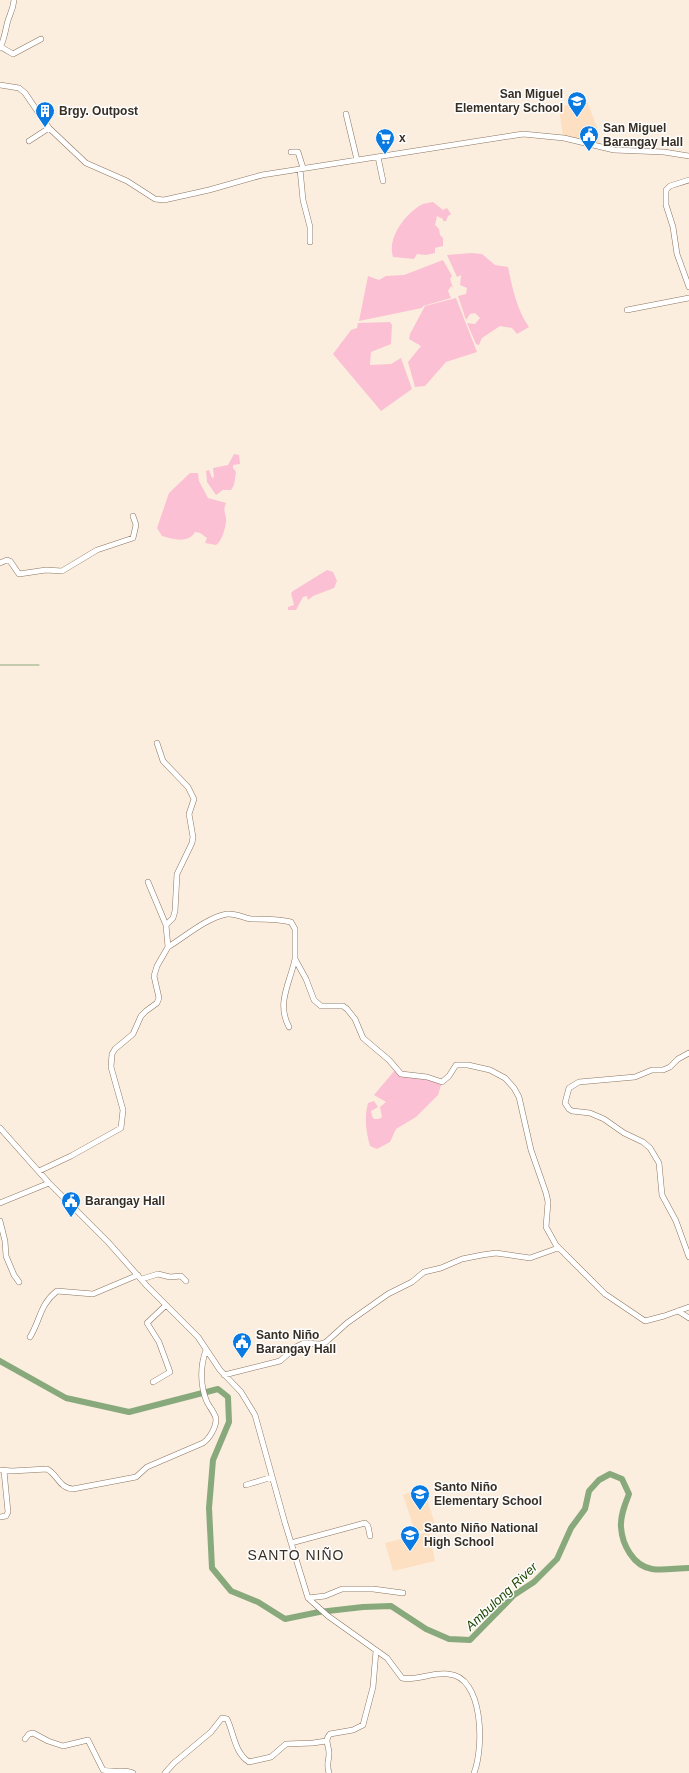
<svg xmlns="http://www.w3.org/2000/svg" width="689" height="1773" font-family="Arial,sans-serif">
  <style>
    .built { fill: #fddfc1 }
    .grass { fill: #fbc0d3 }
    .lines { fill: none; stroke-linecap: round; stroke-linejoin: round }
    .stream { stroke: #88a97b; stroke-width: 1 }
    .river { stroke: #88a97b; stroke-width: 6 }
    .minor-casing { stroke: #8b7560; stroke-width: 6 }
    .minor { stroke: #fff; stroke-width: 5 }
    .labels { text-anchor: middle; stroke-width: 3; stroke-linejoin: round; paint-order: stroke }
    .poi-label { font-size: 12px; font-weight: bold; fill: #372e24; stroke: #fefefe; text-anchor: start }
    .water-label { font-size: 13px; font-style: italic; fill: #204905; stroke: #fefefe }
    .quarter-label { font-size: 14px; letter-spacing: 1px; fill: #372e24; stroke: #fefefe }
  </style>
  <rect width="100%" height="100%" fill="#fceedf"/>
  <path class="built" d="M587 101 598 130 600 145 563 138 559 107Z
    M423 1487 436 1527 415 1532 403 1495Z
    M429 1532 435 1561 393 1571 385 1543Z"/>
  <path class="grass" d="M433 202 443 210 447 208 451 214 448 216 446 221H443V219L437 216 435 225 439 229 440 235 443 238V246L435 248V253L426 255 417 254 414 259 393 257C387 238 405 214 421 205 424 203 429 203 433 202Z
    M471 253 482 254 495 265 508 267C512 286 517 311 529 327L517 334 512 328 500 326 482 338 479 345 476 344 467 323 475 324 480 318 475 313 470 314 466 320 458 296 466 294 467 288 460 285 461 275 457 277 447 255Z
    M443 260 452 276 450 279 453 288 451 286 448 291 451 298 423 306 422 308 359 321 368 276 379 280 386 276 404 275Z
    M456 298 477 352 446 362 425 386 415 387 408 362 421 346 409 339 410 334 425 306Z
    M390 322 392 325 391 344 371 352 370 365 391 364 401 358 412 389 381 411 333 354 351 330 357 328 358 323Z
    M234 454 239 455 240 464 233 465V468L236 472 234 485 231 490H223L216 495 207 482 206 471 209 470 212 478 214 477 213 468 228 465Z
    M190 473H198L199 481 208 498 226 503C222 512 227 514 226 522 225 529 222 541 216 545L205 543 207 538 200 533 195 532C188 544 173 539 162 536L157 528 169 493Z
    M327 570 333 572 337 581 334 588 313 596 308 600 307 596 303 597 296 610H288V607L294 605 291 593 293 591Z
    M395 1070 442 1082 438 1095 416 1117 396 1129 390 1142 377 1149 370 1146C366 1131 364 1119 368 1103L374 1101 378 1107 371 1111 372 1116 374 1119H379L382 1117 380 1107 386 1102 374 1095Z"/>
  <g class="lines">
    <path class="stream" d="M0 665H39"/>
    <path class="river" d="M0 1361 66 1398 129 1412 218 1389 228 1397 229 1422 213 1460 209 1508 212 1568 231 1591 258 1602 285 1619 319 1612 363 1607 391 1606 426 1629 449 1639 470 1640 514 1595 534 1582 557 1559 571 1528 585 1509 589 1491 599 1480 610 1474 622 1479 629 1494C625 1504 620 1516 621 1527 622 1544 633 1566 652 1569 663 1571 677 1568 689 1568"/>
    <g class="minor-casing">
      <path id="minor" d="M1 47 13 54 41 39
        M0 48C4 40 5 33 7 24 9 15 13 11 14 0
        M0 85 19 88 25 93 49 128 86 163 127 181 155 199 164 200 209 190 262 175 523 134 564 138 614 150 664 152 689 156
        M346 114 357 160
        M29 141 49 128
        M291 152H298L303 168
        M378 157 383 181
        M300 169 303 200 310 227V242
        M689 180 670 186 666 190V205L673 227 677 254 689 287
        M627 310 689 298
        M0 563 7 560 10 561 19 574 46 570 62 571 97 550 133 538 136 525 133 516
        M148 882 166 925
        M168 947C186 936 206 918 227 914 237 913 243 918 251 919 265 919 278 919 291 922L295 929V959L306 979 314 1000 321 1006H343L347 1009 355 1019 363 1038 389 1060 401 1074 427 1077 442 1082 449 1076 456 1065H468L490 1070 505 1078 514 1088 519 1097 531 1150 546 1193 548 1202 546 1227 556 1245 605 1294 645 1321 664 1316 689 1307
        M289 1027C276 1003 290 983 295 959
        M689 1053 678 1059 670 1067 663 1070H652L635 1077 579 1082 569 1088 565 1103 569 1109 572 1111 590 1113 604 1119 624 1133 643 1142 650 1148 659 1163 662 1195 676 1221 689 1257
        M0 1128 49 1183 108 1242 147 1286 198 1337 220 1370 241 1392 255 1415 285 1523 308 1598 328 1616 387 1658 402 1678C417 1681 432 1672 448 1674 484 1676 484 1748 474 1773
        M39 1171 71 1156 121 1128 123 1110 111 1067 112 1054 115 1049 133 1034 141 1016 146 1011 157 1003 159 998 154 976 157 966 168 947 166 925 173 918 175 911 177 874 192 843 193 837 189 814 194 799 188 787 163 761 157 743
        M0 1203 49 1183
        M0 1221 5 1241 6 1256 14 1275 19 1282
        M142 1279 158 1274 170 1277 181 1276 186 1281
        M678 1311 689 1318
        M30 1337C40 1321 40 1304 57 1291L93 1294 138 1275
        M224 1375 280 1361 296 1347 304 1343 320 1344 326 1342 347 1323 388 1294 412 1282 424 1272 441 1268 462 1259 482 1255 496 1253 530 1258 558 1248
        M153 1382 170 1372 159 1342 147 1323 166 1305
        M0 1470 12 1471 47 1469C58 1475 59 1488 73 1489L136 1477 147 1467 203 1443C209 1439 216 1428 216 1419 215 1413 210 1408 207 1402 200 1386 200 1366 206 1350
        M246 1485 272 1477
        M0 1517 6 1516 8 1512 4 1471
        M291 1543 365 1523 368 1526 370 1536
        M308 1598 325 1596 342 1589H373L403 1593
        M25 1739 29 1734 33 1733 48 1741 63 1746 88 1740 103 1770C113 1773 124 1769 133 1773
        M165 1773 174 1763 211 1732 222 1718 227 1719C234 1733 234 1752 249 1762L271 1757 286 1744 313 1743 326 1741
        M329 1773C326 1762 329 1763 329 1753 329 1746 324 1740 330 1734L353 1730 363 1725 373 1687 376 1651"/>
    </g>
    <use href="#minor" class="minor"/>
  </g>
  <defs>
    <g id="school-pin" transform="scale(1)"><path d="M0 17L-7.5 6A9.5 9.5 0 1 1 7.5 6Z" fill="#097ae2" stroke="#fefefe"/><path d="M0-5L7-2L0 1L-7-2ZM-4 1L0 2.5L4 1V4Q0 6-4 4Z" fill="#fff"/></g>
    <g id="building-pin" transform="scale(1)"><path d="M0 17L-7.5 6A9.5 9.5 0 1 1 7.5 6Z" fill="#097ae2" stroke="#fefefe"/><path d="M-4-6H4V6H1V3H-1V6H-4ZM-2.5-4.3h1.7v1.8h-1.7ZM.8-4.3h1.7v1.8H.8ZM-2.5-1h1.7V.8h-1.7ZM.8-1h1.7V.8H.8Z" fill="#fff"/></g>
    <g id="civic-pin" transform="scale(1)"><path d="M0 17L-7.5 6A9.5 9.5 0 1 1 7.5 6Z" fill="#097ae2" stroke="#fefefe"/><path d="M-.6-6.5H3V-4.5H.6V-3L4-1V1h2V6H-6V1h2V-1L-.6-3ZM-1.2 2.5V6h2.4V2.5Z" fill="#fff"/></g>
    <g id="supermarket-pin" transform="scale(1)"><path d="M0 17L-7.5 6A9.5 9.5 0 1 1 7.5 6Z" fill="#097ae2" stroke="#fefefe"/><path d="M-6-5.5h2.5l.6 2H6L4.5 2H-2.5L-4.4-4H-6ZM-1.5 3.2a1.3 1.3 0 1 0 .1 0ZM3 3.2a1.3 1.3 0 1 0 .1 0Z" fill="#fff"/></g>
  </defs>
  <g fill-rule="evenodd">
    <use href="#school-pin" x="577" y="101"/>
    <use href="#building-pin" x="45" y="111"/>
    <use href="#civic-pin" x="589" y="135"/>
    <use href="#supermarket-pin" x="385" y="138"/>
    <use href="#civic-pin" x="71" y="1201"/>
    <use href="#civic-pin" x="242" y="1342"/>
    <use href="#school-pin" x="420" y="1494"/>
    <use href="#school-pin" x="410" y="1535"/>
  </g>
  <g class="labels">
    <g class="poi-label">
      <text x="563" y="98" text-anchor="end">San Miguel<tspan x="563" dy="14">Elementary School</tspan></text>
      <text x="59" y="115">Brgy. Outpost</text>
      <text x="603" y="132">San Miguel<tspan x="603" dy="14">Barangay Hall</tspan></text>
      <text x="399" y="142">x</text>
      <text x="85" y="1205">Barangay Hall</text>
      <text x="256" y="1339">Santo Niño<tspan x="256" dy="14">Barangay Hall</tspan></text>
      <text x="434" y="1491">Santo Niño<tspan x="434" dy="14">Elementary School</tspan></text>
      <text x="424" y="1532">Santo Niño National<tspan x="424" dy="14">High School</tspan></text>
    </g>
    <g class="water-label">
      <text transform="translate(501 1596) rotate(-43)" y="5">Ambulong River</text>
    </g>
    <g class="quarter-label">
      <text x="296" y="1560">SANTO NIÑO</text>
    </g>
  </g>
</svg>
